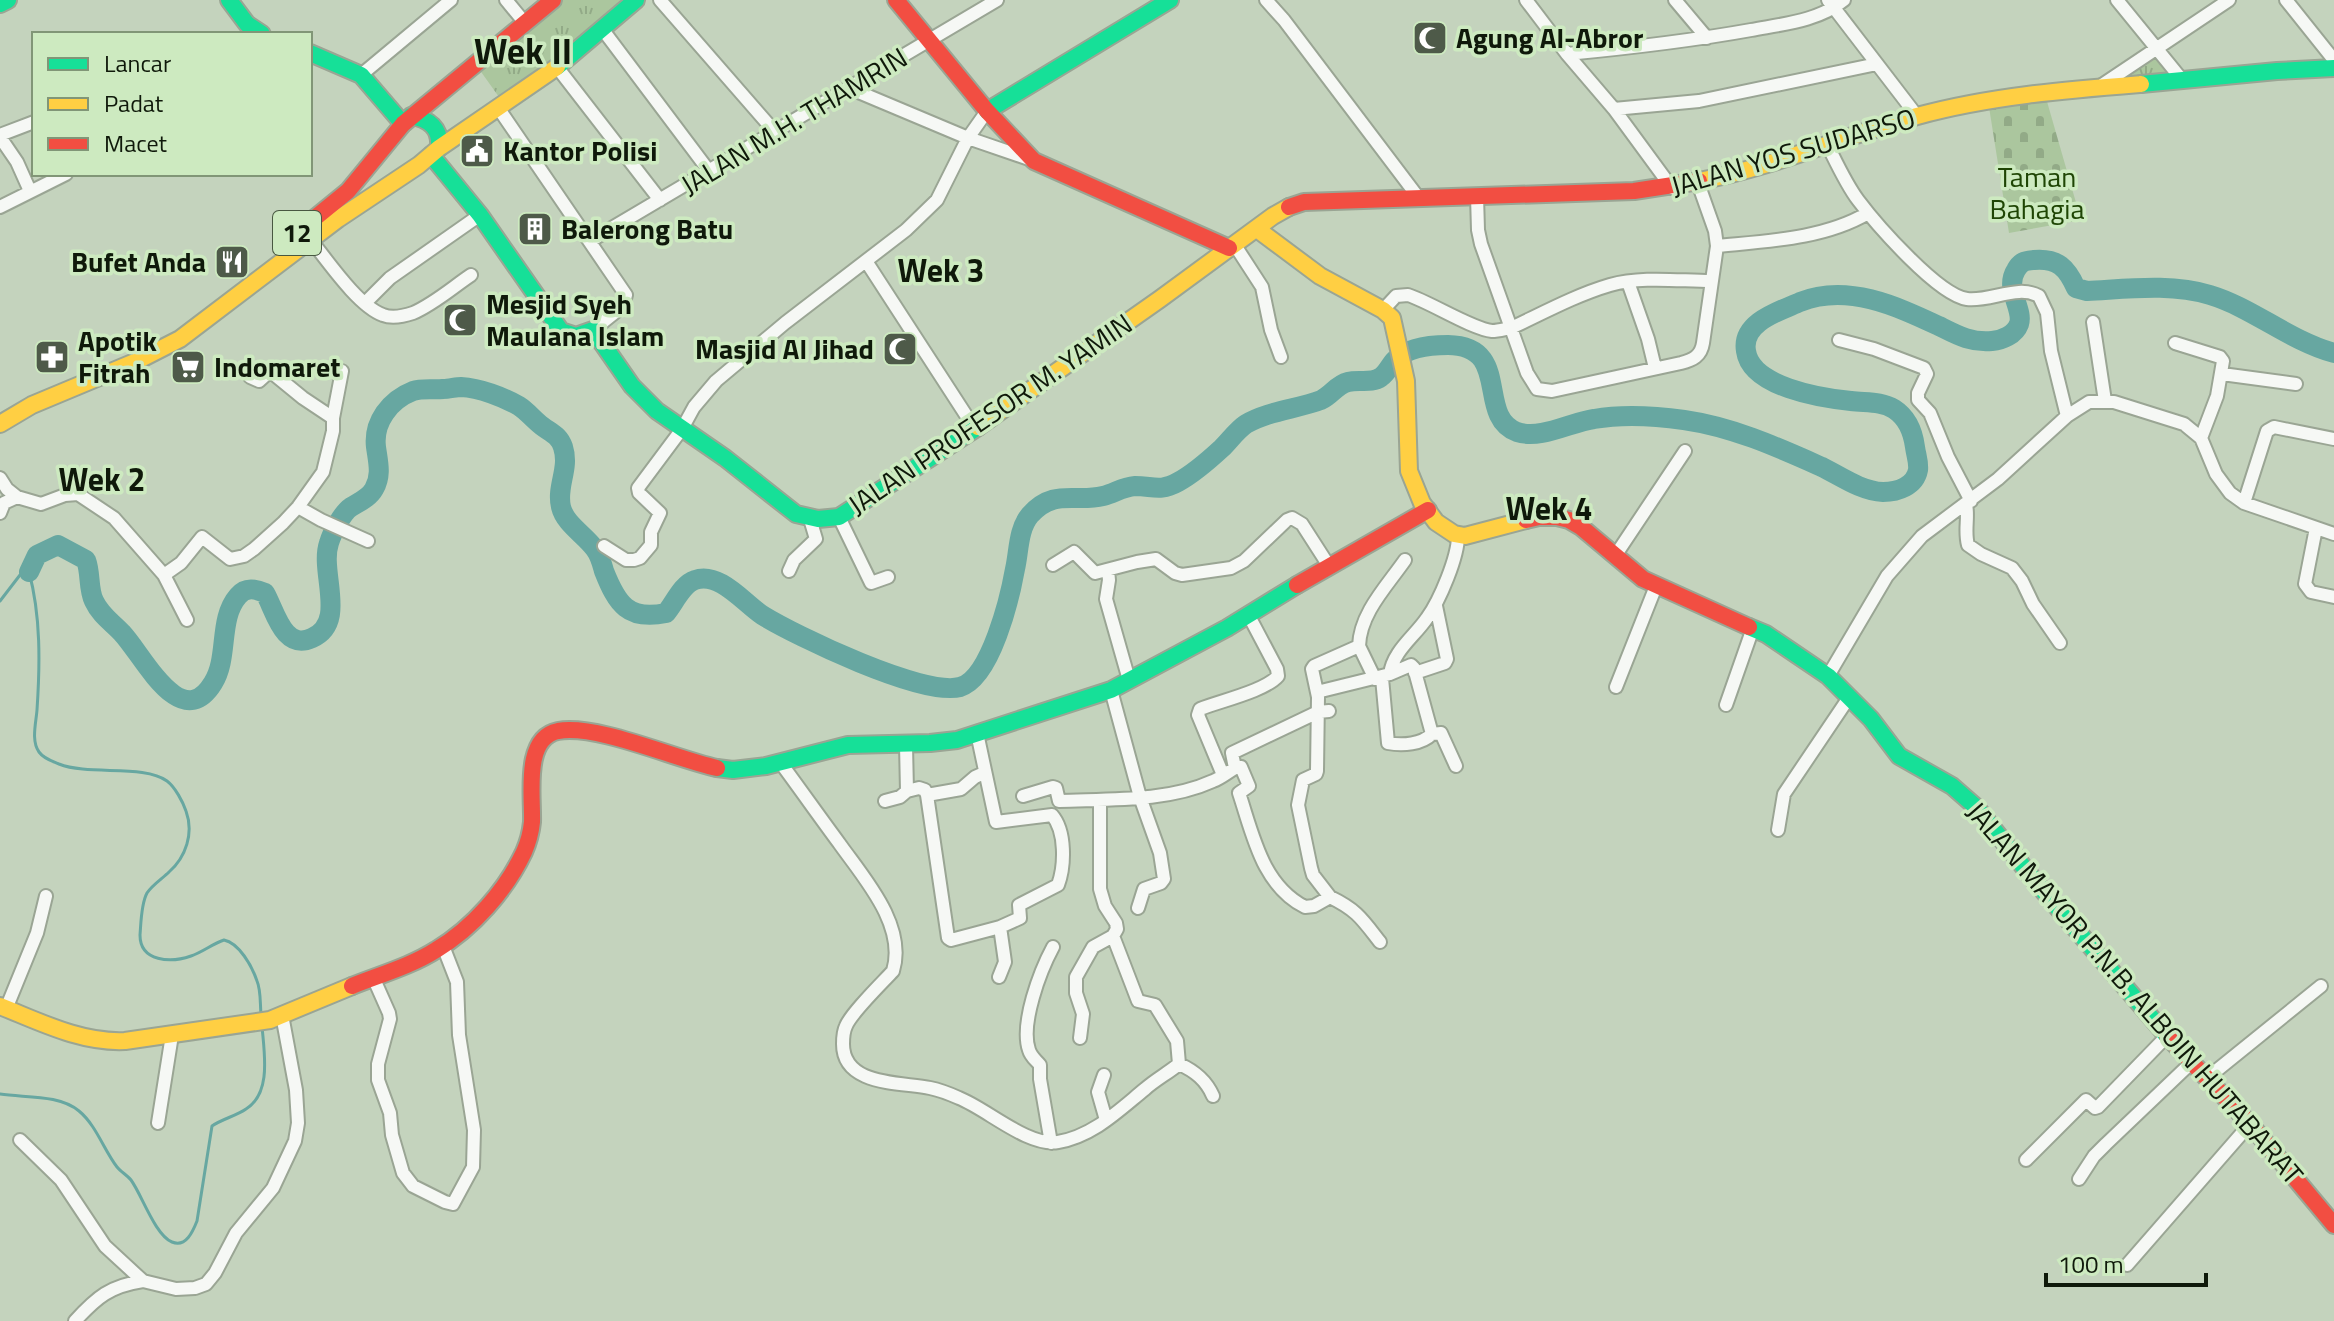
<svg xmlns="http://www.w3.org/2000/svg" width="2334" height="1321" font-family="'Titillium Web',sans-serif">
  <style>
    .grass { fill: url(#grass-tufts) }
    .cemetery { fill: url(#cemetery-stones) }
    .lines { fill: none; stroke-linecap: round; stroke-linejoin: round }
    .stream { stroke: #67a7a1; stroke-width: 3 }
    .river { stroke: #67a7a1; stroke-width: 20 }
    .street-casing { stroke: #9aa594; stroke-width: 16 }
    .fast-casing { stroke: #9aa594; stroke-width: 20 }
    .slow-casing { stroke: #9aa594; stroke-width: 20 }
    .jam-casing { stroke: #9aa594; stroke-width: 20 }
    .street { stroke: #f6f8f5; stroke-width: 12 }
    .fast { stroke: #16e098; stroke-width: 16 }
    .slow { stroke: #ffcf43; stroke-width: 16 }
    .jam { stroke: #f24e42; stroke-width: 16 }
    .labels { text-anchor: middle; stroke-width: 7; stroke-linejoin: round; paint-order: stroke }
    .shield { fill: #cdeac0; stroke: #485841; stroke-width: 2 }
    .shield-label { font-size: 26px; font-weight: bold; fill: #0f190a }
    .poi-label { font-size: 28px; font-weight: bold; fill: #0f190a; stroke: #cdeac0; text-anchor: start }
    .street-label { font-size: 28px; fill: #0f190a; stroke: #cdeac0 }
    .park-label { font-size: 28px; fill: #1f4504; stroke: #cdeac0 }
    .quarter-label { font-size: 32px; font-weight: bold; fill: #0f190a; stroke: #cdeac0 }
    .district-label { font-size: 36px; font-weight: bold; fill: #0f190a; stroke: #cdeac0 }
  </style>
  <defs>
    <pattern id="grass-tufts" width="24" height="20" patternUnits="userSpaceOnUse" patternTransform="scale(2)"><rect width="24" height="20" fill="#abc69e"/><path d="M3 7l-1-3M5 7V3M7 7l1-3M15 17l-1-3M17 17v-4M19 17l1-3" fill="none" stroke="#92aa87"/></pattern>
    <pattern id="cemetery-stones" width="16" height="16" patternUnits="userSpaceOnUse" patternTransform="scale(2)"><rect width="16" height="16" fill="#abc69e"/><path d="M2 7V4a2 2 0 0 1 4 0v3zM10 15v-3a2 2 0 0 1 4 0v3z" fill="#92aa87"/></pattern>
  </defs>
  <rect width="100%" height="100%" fill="#c4d3bd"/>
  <path class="grass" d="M563 0H632L504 104 479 69Z
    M2156 51 2179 79 2104 87Z"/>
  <path class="cemetery" d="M2046 98 2081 220 2009 233 1989 107Z"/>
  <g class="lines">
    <path class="stream" d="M0 601 20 575 29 572C41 616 40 665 37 710 36 723 31 741 39 752 44 759 52 761 59 764 89 776 144 764 167 781 175 787 183 802 186 811 194 833 186 857 169 872 163 878 152 885 147 893 141 904 141 923 140 935 140 962 171 963 191 956 203 952 212 944 224 940 239 943 252 966 257 981 261 990 260 1004 261 1014
      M0 1094C24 1098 59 1094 79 1111 96 1125 104 1150 117 1167 121 1172 127 1175 131 1180 142 1195 155 1235 172 1242 186 1248 193 1231 197 1221L212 1126C222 1119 236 1116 246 1109 272 1093 264 1052 262 1026"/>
    <path class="river" d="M29 572 37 555 58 545 86 560C91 573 88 589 94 601 101 616 112 622 122 633 143 655 181 735 213 683 229 658 218 619 238 596 246 586 256 589 265 593 275 610 283 651 312 638 348 622 319 572 329 543 332 533 342 513 351 507 359 502 369 498 374 489 382 475 378 462 376 447 373 422 390 400 413 391 422 388 434 390 443 389 449 389 456 387 461 387 480 388 503 397 519 406 527 411 534 420 542 426 551 433 559 435 563 447 570 469 556 486 561 507 565 524 585 535 595 549 600 555 602 564 604 571 617 604 628 621 666 613 674 604 682 584 695 580 719 571 744 603 762 615 796 636 923 697 960 687 991 678 1010 597 1015 569 1019 552 1018 529 1030 515 1054 488 1075 503 1103 496 1115 493 1122 487 1135 486 1153 486 1160 492 1178 482 1193 474 1209 460 1222 448 1230 440 1237 430 1246 424 1268 411 1297 409 1321 400 1332 395 1336 385 1348 382 1359 379 1371 384 1381 377 1387 373 1390 365 1395 360 1408 347 1431 345 1448 345 1513 346 1475 416 1517 432 1541 440 1571 422 1594 419 1622 414 1656 416 1684 420 1733 427 1777 447 1822 467 1842 477 1861 491 1883 492 1898 492 1915 486 1918 470 1919 462 1916 455 1915 447 1913 432 1908 418 1894 409 1881 401 1866 403 1851 401 1821 398 1751 387 1746 351 1741 322 1780 311 1800 302 1847 283 1896 306 1939 326 1957 335 1971 343 1992 341 2002 340 2015 335 2019 324 2024 309 2004 289 2016 270 2021 261 2025 261 2034 260 2058 258 2067 268 2076 288L2087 291C2127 289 2171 283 2210 295 2253 308 2288 340 2334 353"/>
    <g class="street-casing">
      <path id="street" d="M506 0 525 23
        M660 0 775 132
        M1266 0 1284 20 1418 197
        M1526 0 1567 54 1614 109 1672 188
        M1675 0 1707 38
        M1828 0 1917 116
        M2117 0 2183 81
        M2286 0 2334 60
        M603 30 709 171
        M1567 54C1629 48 1690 41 1751 30 1783 24 1819 21 1844 0
        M557 67 660 200
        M361 75 451 0
        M2099 87 2229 0
        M849 88 968 138 1032 160
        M499 109 626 295 623 306 593 330
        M1614 109 1699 101 1877 64
        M0 135 34 122
        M0 137 17 162 30 191
        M1828 146C1837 164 1846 184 1858 200 1876 224 1938 295 1967 299 1990 302 2018 284 2039 296L2047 313 2051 351 2067 416
        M1477 196 1478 230 1481 244 1527 373 1537 389 1552 391 1681 363C1693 360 1701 356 1703 343L1717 246 1715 231 1698 183
        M0 207 66 174
        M310 239C327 260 358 306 383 315 393 319 404 316 413 313 434 304 453 287 471 275
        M590 241 997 0
        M1717 246C1767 241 1824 239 1868 213
        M1229 248 1238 250 1262 287 1271 330 1281 357
        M866 261 975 429
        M1628 282 1648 339 1655 368
        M365 303 390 278 480 215
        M1383 310 1396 296 1408 295C1430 302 1472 329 1492 331 1498 331 1505 329 1511 328 1543 313 1576 295 1610 285 1642 276 1679 281 1711 281
        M2093 322 2105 401
        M1839 340 1874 349 1924 368 1927 374 1918 393V400L1930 413 1948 457 1971 501
        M2175 343 2220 357 2223 361 2217 396 2201 438
        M2222 374 2296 384
        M250 377 259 381 270 371 303 398 333 418
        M0 478 7 489 17 497 41 504 65 495 78 494 114 518 164 575 187 620
        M2244 503 2267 431 2274 427 2334 439
        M1966 504C1969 518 1964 531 1968 545L1981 554 2012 568 2022 581 2033 604 2060 643
        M298 507 321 520 368 541
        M0 513 4 503 17 497
        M839 517 871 583 888 577
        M2316 528 2305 584 2311 592 2334 597
        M604 546 626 560H634L640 558 651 545V532L660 513 639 493 638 488 682 429 694 407 716 381 785 323 906 230 937 200 968 138 987 111
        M1615 556 1685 451
        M1053 565 1074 552 1095 573 1137 562 1156 559 1175 573 1182 575 1231 568 1244 561 1287 520 1292 518 1302 524 1329 566
        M1108 570 1109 580 1106 599 1129 680
        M789 571 794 560 816 539 810 519
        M164 575 181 563 202 537 230 559 244 556 254 549 283 523 298 507 323 472 333 431V418L342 371
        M1359 646 1375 679
        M1415 673 1445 663 1447 659 1436 606
        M1828 676 1887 576 1922 536 1998 479 2067 416 2089 402H2114L2184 424 2201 438 2216 474 2230 493 2244 503 2334 534
        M1382 678 1388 743C1403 746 1422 744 1432 734L1414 668 1411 665 1390 674
        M1616 687 1656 586
        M1111 690 1140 797 1160 853 1164 879 1161 883 1144 889 1138 908
        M1317 692 1390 674C1393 651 1414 637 1427 618 1440 600 1458 557 1458 536
        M1726 705 1753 628
        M977 733 996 822 1052 815C1066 831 1065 866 1058 885L1019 905 1020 918 1000 927 1005 962 999 977
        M1432 734 1441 733 1456 766
        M906 745 907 791 919 788 925 790 927 795 948 938 951 940 1000 927
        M780 762C800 789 819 816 839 843 863 877 907 925 893 971 882 983 851 1013 846 1026 843 1032 843 1038 843 1044 843 1086 900 1082 930 1088 940 1090 950 1094 959 1098 987 1109 1028 1147 1058 1142 1093 1136 1118 1111 1145 1089 1155 1080 1168 1073 1179 1064 1195 1071 1206 1080 1213 1096
        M1235 768 1241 767 1249 786 1239 793C1253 835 1262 885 1305 907L1314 906 1330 897C1357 910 1362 919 1380 942
        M1223 775 1198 715 1200 709C1220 701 1265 691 1278 676L1277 669 1249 616
        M927 795 961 789 975 777 984 773
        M1023 796 1053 787 1056 788 1059 801C1109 799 1167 802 1213 781 1221 778 1228 772 1235 768L1232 753 1318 712 1329 711
        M885 801 900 797 907 791
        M1778 830 1784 794 1850 696
        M1330 897 1313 875 1311 868 1298 805 1303 780 1316 774 1317 771 1318 697 1312 669 1314 666 1359 646C1360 613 1387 586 1405 560
        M1113 936 1138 1001 1155 1005 1177 1041 1179 1064
        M373 977 389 1013 390 1019 378 1064V1080L390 1113 392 1135 403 1173 413 1186 445 1202 453 1204 473 1167 474 1130 459 1035 457 982 443 946
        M6 1009 37 933 46 896
        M1080 1038 1083 1014 1076 993V977L1093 947 1113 936 1117 929 1116 923 1105 906 1100 889V800
        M1104 1075 1098 1092 1106 1120
        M2206 1079 2321 986
        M158 1123 172 1035
        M20 1140 61 1180 105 1246 143 1281 176 1289 195 1288 206 1284 215 1273 236 1233 273 1188 295 1141 298 1123 296 1090 282 1015
        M1051 1143 1040 1079V1065C1036 1060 1031 1057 1029 1050 1020 1024 1040 971 1053 947
        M2026 1160 2086 1100 2095 1108 2098 1107 2167 1036
        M2079 1179 2094 1156 2106 1144 2191 1063
        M2127 1265 2250 1124
        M75 1321C97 1297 110 1286 143 1281"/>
    </g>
    <g class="fast-casing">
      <path id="fast" d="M229 0 247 24 262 34
        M0 4 8 0
        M310 53 361 75 403 124
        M557 67 636 0
        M2141 84 2277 71 2334 68
        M987 111 1170 0
        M411 116C429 119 441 128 439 148
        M431 155 480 215 561 331 576 336 593 330 632 386 657 411 725 458 796 514 818 519 839 517 978 427
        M1749 627 1766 634 1828 676 1871 719 1899 756 1952 786 1976 807 2034 880 2167 1036
        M717 768 733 770 766 766 848 745 930 743 957 740 1111 690 1227 628 1297 585"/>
    </g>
    <g class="slow-casing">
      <path id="slow" d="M1699 181C1774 167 1844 136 1917 116 1990 96 2066 90 2141 84
        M1257 229 1320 276 1383 310 1392 318 1406 381 1409 471 1422 503 1436 522 1454 534 1465 536 1526 520
        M0 424 32 405 135 362 180 339 338 219 419 165 439 148 557 67
        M978 427 1160 299 1273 216 1289 207
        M0 1006C40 1022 81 1043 125 1041L270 1020 352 986"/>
    </g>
    <g class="jam-casing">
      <path id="jam" d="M896 0 987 111 1034 161 1229 248
        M1289 207 1304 202 1634 191 1699 181
        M310 222 348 191 403 124 553 0
        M1526 520 1539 517H1557L1569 520 1581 527 1643 579 1749 627
        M1297 585 1428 510
        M352 986C379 975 411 966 436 950 473 928 506 890 524 852 528 843 531 832 532 822 533 796 523 738 558 731 598 724 675 759 717 768
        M2167 1036 2250 1124 2334 1225"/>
    </g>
    <use href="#street" class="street"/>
    <use href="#fast" class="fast"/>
    <use href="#slow" class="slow"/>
    <use href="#jam" class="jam"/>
  </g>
  <defs>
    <g id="mosque-square" transform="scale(1.8)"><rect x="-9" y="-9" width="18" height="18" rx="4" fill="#4e5a49" stroke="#cdeac0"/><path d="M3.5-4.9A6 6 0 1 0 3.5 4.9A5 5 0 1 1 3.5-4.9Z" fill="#fff"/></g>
    <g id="civic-square" transform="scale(1.8)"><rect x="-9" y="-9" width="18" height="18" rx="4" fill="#4e5a49" stroke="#cdeac0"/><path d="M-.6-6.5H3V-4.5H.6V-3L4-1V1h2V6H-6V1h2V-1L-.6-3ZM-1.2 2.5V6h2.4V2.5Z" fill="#fff"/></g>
    <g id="building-square" transform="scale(1.8)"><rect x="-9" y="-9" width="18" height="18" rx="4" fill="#4e5a49" stroke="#cdeac0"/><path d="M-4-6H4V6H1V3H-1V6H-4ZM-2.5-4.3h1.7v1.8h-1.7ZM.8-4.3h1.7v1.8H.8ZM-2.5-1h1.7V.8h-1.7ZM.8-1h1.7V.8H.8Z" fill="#fff"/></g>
    <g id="restaurant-square" transform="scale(1.8)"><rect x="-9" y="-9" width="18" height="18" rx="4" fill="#4e5a49" stroke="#cdeac0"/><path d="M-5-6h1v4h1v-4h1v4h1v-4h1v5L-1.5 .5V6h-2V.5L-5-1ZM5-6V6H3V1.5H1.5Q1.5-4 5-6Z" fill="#fff"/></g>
    <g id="pharmacy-square" transform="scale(1.8)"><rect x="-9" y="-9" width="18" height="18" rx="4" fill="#4e5a49" stroke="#cdeac0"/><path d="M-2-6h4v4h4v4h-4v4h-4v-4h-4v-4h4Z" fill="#fff"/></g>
    <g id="supermarket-square" transform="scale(1.8)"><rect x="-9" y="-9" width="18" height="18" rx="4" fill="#4e5a49" stroke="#cdeac0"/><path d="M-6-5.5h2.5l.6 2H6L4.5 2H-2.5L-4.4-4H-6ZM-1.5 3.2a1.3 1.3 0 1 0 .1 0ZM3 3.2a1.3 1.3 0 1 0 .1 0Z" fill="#fff"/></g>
  </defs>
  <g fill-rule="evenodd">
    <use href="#mosque-square" x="1430" y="38"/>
    <use href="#civic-square" x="477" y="151"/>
    <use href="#building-square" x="535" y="229"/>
    <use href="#restaurant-square" x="232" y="262"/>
    <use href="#mosque-square" x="460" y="320"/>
    <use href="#mosque-square" x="900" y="349"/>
    <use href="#pharmacy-square" x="52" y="357"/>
    <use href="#supermarket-square" x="188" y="367"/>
  </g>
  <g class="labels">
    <rect class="shield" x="273" y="211" width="48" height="44" rx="6"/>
    <g class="shield-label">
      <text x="297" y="242">12</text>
    </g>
    <g class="poi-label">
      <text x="1456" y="48">Agung Al-Abror</text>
      <text x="503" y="161">Kantor Polisi</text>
      <text x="561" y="239">Balerong Batu</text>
      <text x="206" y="272" text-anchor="end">Bufet Anda</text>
      <text x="486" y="314">Mesjid Syeh<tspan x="486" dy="32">Maulana Islam</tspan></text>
      <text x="78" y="351">Apotik<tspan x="78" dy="32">Fitrah</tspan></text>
      <text x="874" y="359" text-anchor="end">Masjid Al Jihad</text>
      <text x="214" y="377">Indomaret</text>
    </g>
    <g class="street-label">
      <text transform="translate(794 121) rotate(-31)" y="10">JALAN M.H. THAMRIN</text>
      <text transform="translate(1793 152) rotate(-16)" y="10">JALAN YOS SUDARSO</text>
      <text transform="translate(990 414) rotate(-34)" y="10">JALAN PROFESOR M. YAMIN</text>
      <text transform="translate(2135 993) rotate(49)" y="10">JALAN MAYOR P.N.B. ALBOIN HUTABARAT</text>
    </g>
    <g class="park-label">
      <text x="2037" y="187">Taman<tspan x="2037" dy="32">Bahagia</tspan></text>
    </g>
    <g class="quarter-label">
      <text x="941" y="282">Wek 3</text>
      <text x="102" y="491">Wek 2</text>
      <text x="1549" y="520">Wek 4</text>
    </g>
    <g class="district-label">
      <text x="523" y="64">Wek II</text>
    </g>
  </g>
  <rect x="32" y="32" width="280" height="144" fill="#cdeac0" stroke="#819677" stroke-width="2"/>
  <rect x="48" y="58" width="40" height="12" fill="#16e098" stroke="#819677" stroke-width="2"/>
  <text x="104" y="72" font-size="24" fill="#0f190a">Lancar</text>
  <rect x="48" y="98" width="40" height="12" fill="#ffcf43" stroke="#819677" stroke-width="2"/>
  <text x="104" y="112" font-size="24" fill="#0f190a">Padat</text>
  <rect x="48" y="138" width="40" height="12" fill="#f24e42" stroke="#819677" stroke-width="2"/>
  <text x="104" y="152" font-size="24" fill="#0f190a">Macet</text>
  <path d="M2046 1273v12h160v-12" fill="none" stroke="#0f190a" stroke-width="4"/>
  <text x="2058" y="1273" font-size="24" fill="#0f190a" stroke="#cdeac0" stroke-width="6" paint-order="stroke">100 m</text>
</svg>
